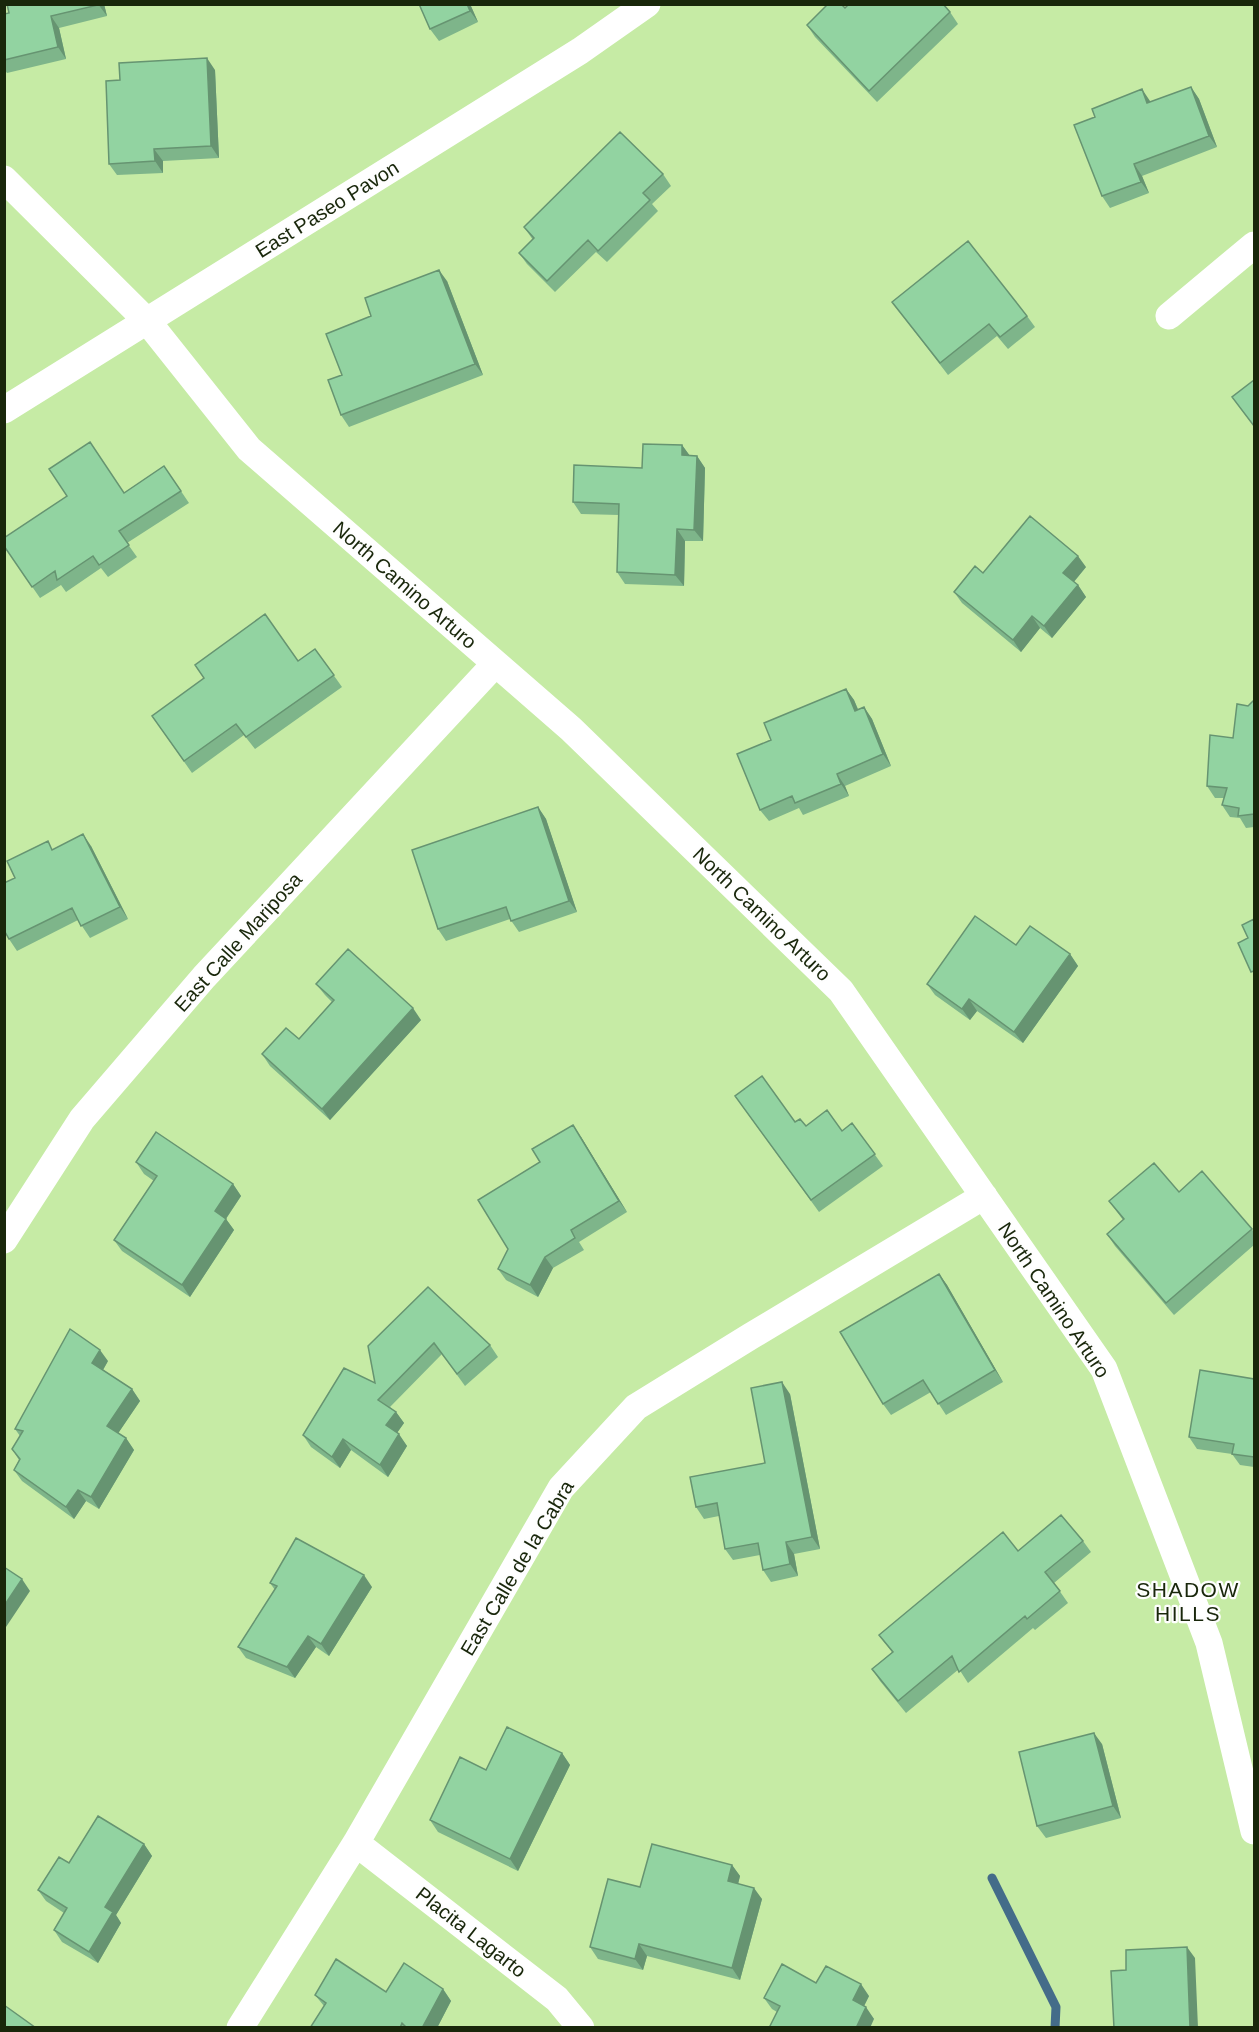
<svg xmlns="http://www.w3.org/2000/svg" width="1259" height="2032" font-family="Helvetica,sans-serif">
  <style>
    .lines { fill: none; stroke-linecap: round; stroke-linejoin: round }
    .stream { stroke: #446c89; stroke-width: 9 }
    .minor { stroke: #fff; stroke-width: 27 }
    .wall { fill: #7eb58a }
    .shaded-wall { fill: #669471 }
    .building { fill: #92d3a1; stroke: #669471; stroke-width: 1.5 }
    .labels { text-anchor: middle; stroke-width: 4.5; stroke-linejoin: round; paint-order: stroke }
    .street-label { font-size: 20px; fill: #19270b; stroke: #fefefe }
    .neighbourhood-label { font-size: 21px; letter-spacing: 1.5px; fill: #19270b; stroke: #fefefe }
  </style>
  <rect width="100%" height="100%" fill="#c6eba5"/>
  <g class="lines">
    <path class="stream" d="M992 1878 1056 2007 1055 2028"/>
    <path class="minor" d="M4 179 148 322 249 449 571 729 841 991 1104 1369 1209 1643 1254 1831
      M1169 316 1254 245
      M4 410 580 51 647 4
      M4 1240 82 1119 204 977 495 664
      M356 1843 557 1999 581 2028
      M240 2028 356 1843 561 1488 636 1407 751 1336 984 1196"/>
  </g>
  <path class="wall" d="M104 4 107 16 59 28 66 59 7 73 4 69V14Z
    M419 4H470L478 22 439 41 430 29Z
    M845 8 950 12 958 24 877 102 815 37 807 25Z
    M215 70 219 158 163 161V173L117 175 109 164 120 80Z
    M1191 87 1199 99 1217 147 1142 176 1149 193 1110 208 1102 196 1095 117 1150 101V102Z
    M663 174 671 186 652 204 658 211 607 262 596 252 555 292 527 264 519 253 533 240 524 227Z
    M447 281 483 375 349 427 341 415 371 316Z
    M892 302 1027 316 1035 327 1008 349 997 336 948 375Z
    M682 445 690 456H697L705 468 703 541H685L684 586 625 584 617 572 619 515 581 514 573 502 642 468Z
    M164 466 189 503 127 543 137 557 108 577 101 568 66 592 61 585 40 598 4 546 124 493Z
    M1086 567 1074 582 1078 585 1086 597 1052 638 1040 628 1021 652 962 603 954 592 983 573Z
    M315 649 342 687 255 749 244 735 192 773 152 716 298 661Z
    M846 689 854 700 858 709 864 707 872 719 891 766 845 786 849 796 803 815 799 808 769 821 760 810 771 740Z
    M1254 700V827L1246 828 1240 818 1230 817 1222 805 1224 798H1215L1207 786 1233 738 1248 706Z
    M538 807 546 819 577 912 519 932 510 919 446 941 438 929Z
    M91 846 128 919 90 938 78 920 17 951 9 939 15 878 54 849Z
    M1070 954 1078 966 1023 1043 977 1011 970 1020 935 995 927 984Z
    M316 984 421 1020 330 1120 270 1066 262 1054 299 1039 332 1002 325 995Z
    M735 1096 795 1122 806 1126 842 1131 852 1123 883 1166 819 1212Z
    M581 1137 627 1212 579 1242 584 1250 553 1268 538 1297 506 1280 498 1269 508 1249 540 1162Z
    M136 1162 233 1184 241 1196 226 1219 234 1230 190 1297 122 1251 114 1240 154 1181 144 1174Z
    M1179 1192 1252 1229 1254 1233V1245L1174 1315 1115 1246 1107 1234 1123 1220 1109 1201Z
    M939 1274 947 1285 1003 1382 946 1415 931 1392 891 1415 883 1404Z
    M428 1287 490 1345 498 1357 465 1386 442 1354 390 1407 396 1412 404 1423 397 1433 407 1446 388 1477 351 1450 340 1468 311 1447 303 1435 375 1383Z
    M108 1361 103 1370 132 1389 140 1401 118 1433 126 1438 134 1450 99 1509 86 1501 74 1519 22 1481 14 1470 19 1460 12 1449 20 1436 15 1429Z
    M1254 1379V1467L1240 1465 1232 1454 1197 1449 1189 1437Z
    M790 1394 820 1549 794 1554 798 1576 771 1582 763 1570 760 1555 733 1560 725 1549 719 1516 704 1519 696 1507 765 1463Z
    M1083 1541 1091 1552 1054 1583 1068 1603 1035 1630 1033 1628 968 1683 959 1669 906 1713 880 1681 872 1669 892 1652 879 1635 1018 1551Z
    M270 1583 372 1587 329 1656 316 1647 295 1678 246 1658 238 1647 275 1590Z
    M1102 1744 1121 1818 1046 1838 1037 1826Z
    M562 1753 570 1765 518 1871 438 1832 430 1820 486 1770Z
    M144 1844 152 1856 116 1915 121 1923 98 1963 62 1942 54 1930 64 1913 46 1901 38 1890 69 1863Z
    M732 1865 740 1876 738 1884 762 1899 740 1980 647 1956 643 1970 598 1959 590 1947 640 1887Z
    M816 1983 869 1996 864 2006 874 2019 777 2012 772 2009 764 1998Z
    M443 1989 451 2001 437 2028H310L324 2006 315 1995Z"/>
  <path class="shaded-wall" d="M98 4H104L107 16Z
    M467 4H470L478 22 470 11Z
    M51 16 59 28 66 59 58 47Z
    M207 58 215 70 219 158 211 146Z
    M1191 87 1199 99 1217 147 1209 136Z
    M1142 89 1150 101 1155 115 1147 103Z
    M154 149 163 161V173L155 161Z
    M1134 164 1142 176 1149 193 1141 182Z
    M439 270 447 281 483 375 475 364Z
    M682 445 690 456 682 455Z
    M697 456 705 468 703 541 694 530Z
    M677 529 685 541 684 586 675 575Z
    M1078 556 1086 567 1071 585 1063 573Z
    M1078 585 1086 597 1052 638 1044 626Z
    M1032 616 1040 628 1021 652 1013 640Z
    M846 689 854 700 863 722 855 711Z
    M864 707 872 719 891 766 883 754Z
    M837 774 845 786 849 796 841 784Z
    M538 807 546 819 577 912 569 901Z
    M83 834 91 846 128 919 120 907Z
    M1070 954 1078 966 1023 1043 1014 1032Z
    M969 999 977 1011 970 1020 962 1009Z
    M413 1008 421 1020 330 1120 322 1109Z
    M573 1125 581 1137 627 1212 619 1201Z
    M233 1184 241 1196 223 1223 215 1211Z
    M226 1219 234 1230 190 1297 182 1285Z
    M545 1257 553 1268 538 1297 530 1285Z
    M939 1274 947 1285 1003 1382 995 1370Z
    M100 1350 108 1361 100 1375 92 1363Z
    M782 1382 790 1394 820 1549 812 1537Z
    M132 1389 140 1401 115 1438 107 1426Z
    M396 1412 404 1423 394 1437 386 1425Z
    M399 1434 407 1446 388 1477 380 1465Z
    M126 1438 134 1450 99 1509 91 1497Z
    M343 1439 351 1450 340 1468 332 1457Z
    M78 1490 86 1501 74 1519 66 1507Z
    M786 1542 794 1554 798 1576 790 1564Z
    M364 1575 372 1587 329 1656 321 1644Z
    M22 1579 30 1591 4 1630V1606Z
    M308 1636 316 1647 295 1678 287 1667Z
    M1094 1733 1102 1744 1121 1818 1113 1806Z
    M562 1753 570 1765 518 1871 510 1859Z
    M144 1844 152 1856 116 1915 121 1923 98 1963 89 1952 105 1907Z
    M732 1865 740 1876 736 1892 728 1881Z
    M754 1888 762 1899 740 1980 732 1968Z
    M639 1944 647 1956 643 1970 635 1959Z
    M1187 1947 1195 1958 1198 2028H1190Z
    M861 1984 869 1996 861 2012 853 2000Z
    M443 1989 451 2001 437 2028H422Z
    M866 2007 874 2019 870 2028 856 2027Z"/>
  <path class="building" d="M7 4H98V5L51 16 58 47 4 60V14L9 13Z
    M419 4H467L470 11 430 29Z
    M828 4H841L845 8 849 4H943L950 12 869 91 807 25Z
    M207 58 211 146 154 149 155 161 109 164 106 81 120 80 119 63Z
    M1191 87 1209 136 1134 164 1141 182 1102 196 1074 125 1095 117 1092 109 1142 89 1147 103Z
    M620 132 663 174 643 193 650 200 598 251 588 240 547 281 519 253 534 238 524 227Z
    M968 241 1027 316 1000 337 989 324 940 363 892 302Z
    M439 270 475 364 341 415 328 380 342 375 326 334 371 316 365 298Z
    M1254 380V426L1232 397Z
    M90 442 124 493 164 466 181 491 119 531 129 545 99 565 93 556 57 580 55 571 32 587 4 546V538L67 496 49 469Z
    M643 444 682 445V455L697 456 694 530 677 529 675 575 617 572 619 504 573 502 574 465 642 468Z
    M1030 516 1078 556 1063 573 1078 585 1044 626 1032 616 1013 640 954 592 975 566 983 573Z
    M265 614 298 661 315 649 334 675 246 737 236 724 184 761 152 716 204 678 195 665Z
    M846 689 855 711 864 707 883 754 837 774 841 784 795 803 792 796 760 810 737 754 771 740 764 723Z
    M1254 700V814L1238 816 1239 808 1222 805 1227 788 1207 786 1210 735 1233 738 1237 704 1248 706Z
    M538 807 569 901 511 921 506 907 438 929 412 850Z
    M83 834 120 907 81 926 72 908 9 939 4 930V883L15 878 7 861 48 841 52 850Z
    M975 916 1016 945 1030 926 1070 954 1014 1032 969 999 962 1009 927 984Z
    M1254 919V971L1251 972 1238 943 1248 938 1242 925Z
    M348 949 413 1008 322 1109 262 1054 286 1028 299 1039 334 1000 316 984Z
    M762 1076 795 1122 800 1119 806 1126 827 1110 842 1131 852 1123 875 1154 811 1200 735 1096Z
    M573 1125 619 1201 571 1230 575 1238 545 1257 530 1285 498 1269 508 1249 478 1200 540 1162 532 1149Z
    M156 1132 233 1184 215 1211 226 1219 182 1285 114 1240 157 1176 136 1162Z
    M1154 1163 1179 1192 1202 1171 1252 1229 1166 1303 1107 1234 1124 1219 1109 1201Z
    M939 1274 995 1370 938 1404 923 1380 883 1404 840 1332Z
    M428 1287 490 1345 457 1374 434 1343 378 1400 396 1412 386 1425 399 1434 380 1465 343 1439 332 1457 303 1435 344 1368 375 1383 368 1346Z
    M70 1329 100 1350 92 1363 132 1389 107 1426 126 1438 91 1497 78 1490 66 1507 14 1470 20 1459 12 1449 23 1431 15 1429Z
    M1200 1370 1254 1379V1457L1232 1454 1234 1444 1189 1437Z
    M782 1382 812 1537 786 1542 790 1564 763 1570 758 1543 725 1549 717 1503 696 1507 690 1477 765 1463 751 1388Z
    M1061 1515 1083 1541 1045 1572 1060 1591 1027 1619 1025 1616 959 1672 952 1656 898 1701 872 1669 893 1652 879 1635 1003 1532 1018 1551Z
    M296 1538 364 1575 321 1644 308 1636 287 1667 238 1647 277 1586 270 1583Z
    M4 1567 22 1579 4 1606Z
    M507 1727 562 1753 510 1859 430 1820 460 1757 486 1770Z
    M1094 1733 1113 1806 1037 1826 1019 1752Z
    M98 1816 144 1844 105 1907 113 1912 89 1952 54 1930 67 1908 38 1890 59 1857 69 1863Z
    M652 1844 732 1865 728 1881 754 1888 732 1968 639 1944 635 1959 590 1947 608 1879 640 1887Z
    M1187 1947 1190 2028H1114L1111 1971 1126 1970V1950Z
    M336 1959 386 1992 404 1963 443 1989 422 2028H407L402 2023 400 2028H310L326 2003 315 1995Z
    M782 1964 816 1983 826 1966 861 1984 853 2000 866 2007 856 2028H769L780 2006 764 1998Z
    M4 2005 36 2028H4Z"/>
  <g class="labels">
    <g class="street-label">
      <text transform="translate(327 209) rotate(-32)" y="7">East Paseo Pavon</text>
      <text transform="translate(405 585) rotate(41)" y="7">North Camino Arturo</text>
      <text transform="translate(762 914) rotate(44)" y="7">North Camino Arturo</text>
      <text transform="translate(238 942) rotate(-48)" y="7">East Calle Mariposa</text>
      <text transform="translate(1054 1300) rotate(56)" y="7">North Camino Arturo</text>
      <text transform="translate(517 1568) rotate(-59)" y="7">East Calle de la Cabra</text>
      <text transform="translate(471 1932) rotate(38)" y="7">Placita Lagarto</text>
    </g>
    <g class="neighbourhood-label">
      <text x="1188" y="1597">SHADOW<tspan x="1188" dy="24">HILLS</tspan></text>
    </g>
  </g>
  <rect width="1259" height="2032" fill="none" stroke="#19270b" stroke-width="12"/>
</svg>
